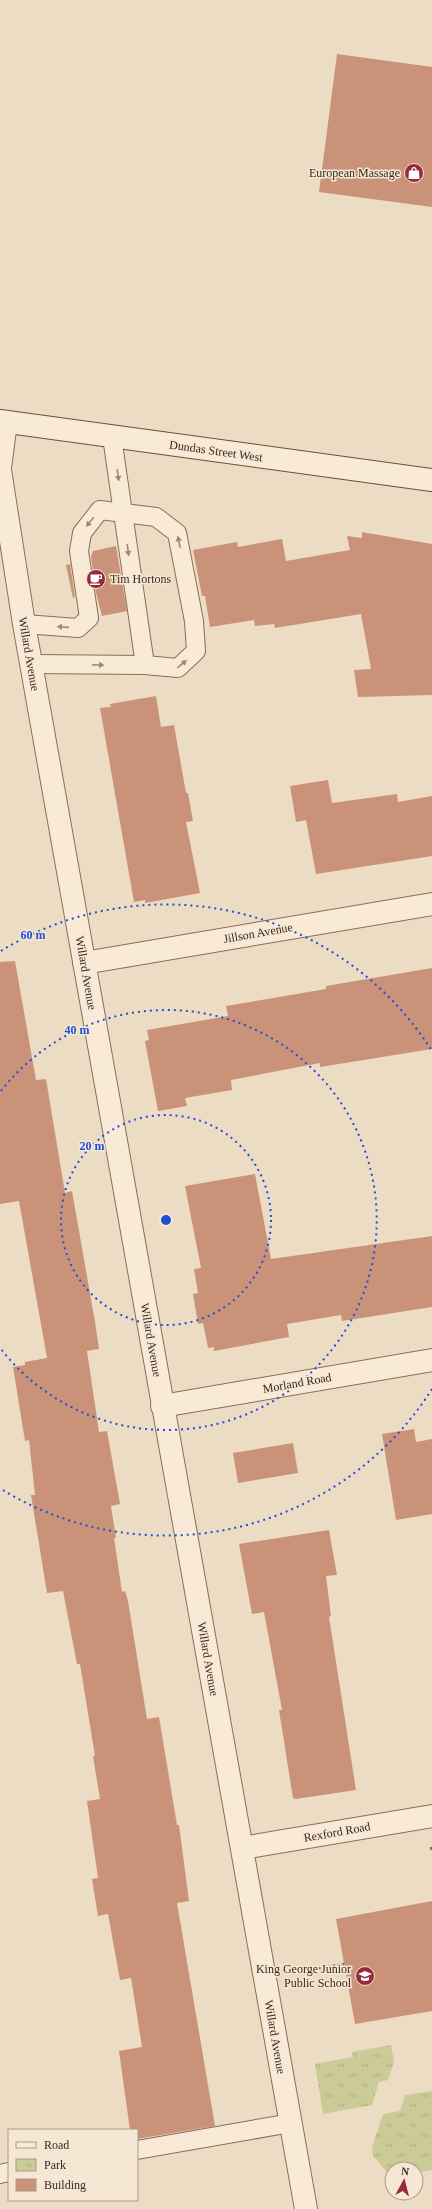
<svg xmlns="http://www.w3.org/2000/svg" width="432" height="2209" font-family="'Times New Roman',serif">
  <style>
    .park { fill: url(#park-tufts) }
    .building { fill: #cb927a }
    .lines { fill: none; stroke-linecap: round; stroke-linejoin: round }
    .lane-casing { stroke: #886d5b; stroke-width: 20 }
    .street-casing { stroke: #886d5b; stroke-width: 24 }
    .secondary-casing { stroke: #694e3e; stroke-width: 24 }
    .path { stroke: #886d5b; stroke-width: 2.5; stroke-dasharray: 3 2; stroke-linecap: butt }
    .lane { stroke: #f8ead7; stroke-width: 18 }
    .street { stroke: #f8ead7; stroke-width: 22 }
    .secondary { stroke: #f8ead7; stroke-width: 22 }
    .oneway { fill: #98897a }
    .ring { fill: none; stroke: #1d4ed8; stroke-width: 2; stroke-dasharray: 2 4 }
    .labels { text-anchor: middle; stroke-width: 3; stroke-linejoin: round; paint-order: stroke }
    .poi-label { font-size: 12px; fill: #38281e; stroke: #f5e7d3; text-anchor: end }
    .street-label { font-size: 12px; fill: #38281e; stroke: #f5e7d3 }
    .centre { fill: #1d4ed8; stroke: #f5e7d3; stroke-width: 2 }
    .ring-label { font-size: 12px; text-anchor: middle; font-weight: bold; fill: #1d4ed8; stroke: #f5e7d3; stroke-width: 3; stroke-linejoin: round; paint-order: stroke }
  </style>
  <defs>
    <pattern id="park-tufts" width="24" height="20" patternUnits="userSpaceOnUse"><rect width="24" height="20" fill="#cbcb98"/><path d="M3 7l-1-3M5 7V3M7 7l1-3M15 17l-1-3M17 17v-4M19 17l1-3" fill="none" stroke="#afae83"/></pattern>
  </defs>
  <rect width="100%" height="100%" fill="#eddcc4"/>
  <path class="park" d="M391 2045 394 2062 388 2080 379 2082 372 2105 323 2114 315 2064 353 2057 352 2052Z
    M432 2091V2170L416 2173V2169H392V2178L373 2156 372 2147 383 2114 400 2111 405 2095Z"/>
  <path class="building" d="M337 54 432 67V207L319 192Z
    M362 532 432 544V695L358 697 354 670 371 669 361 614 275 628 274 624 255 626 254 620 210 627 205 596H202L193 550 237 542 238 547 282 539 286 561 350 550 347 536 362 538Z
    M116 546 127 611 102 616 96 593 91 557 93 551Z
    M70 564 75 597 73 598 66 565Z
    M156 696 161 727 174 725 186 793H188L193 821 186 822 200 893 145 903V900L134 902 100 708 111 707 110 704Z
    M328 780 332 803 397 794 398 802 432 796V856L316 874 306 820 296 822 290 786Z
    M15 961 36 1080 46 1079 65 1193 72 1191 95 1322 99 1349 87 1351 99 1432 107 1431 120 1504 111 1506 116 1538H114L122 1592 125 1591 128 1601 147 1719 159 1717 177 1825H179L189 1901 177 1903 215 2126 137 2139V2130H130L119 2051 142 2047 131 1978 120 1980 108 1914 98 1916 92 1879 98 1878 87 1801 100 1799 93 1756H95L80 1664H77L63 1591 47 1593 31 1495H35L29 1440 25 1441 13 1367 25 1365V1362L47 1358 19 1201 0 1204V962Z
    M432 968V1049L320 1067V1063L231 1080 232 1090 185 1098 187 1106 158 1111 145 1041 149 1040 147 1030 228 1016 226 1006 326 989V986Z
    M255 1174 271 1259 432 1236V1307L342 1321 341 1315 287 1324 289 1337 214 1351V1347L208 1348 203 1323 198 1324 193 1294 198 1293 194 1269 201 1268 185 1186Z
    M414 1429 416 1442 432 1439V1514L396 1520 382 1434Z
    M293 1443 298 1473 238 1483 233 1453Z
    M329 1530 337 1575 326 1576 331 1616 329 1617 356 1790 296 1799 293 1798 279 1710H282L264 1612 252 1614 239 1544Z
    M432 1901V2011L355 2024 336 1919Z"/>
  <g class="lines">
    <g class="lane-casing">
      <path id="lane" d="M112 437 145 665
        M24 624 78 628 89 618 79 551 82 533 100 510 156 517 177 533 194 621 196 651 178 668 145 665 31 664
        M137 2150 291 2123
        M0 2174 9 2172"/>
    </g>
    <g class="street-casing">
      <path id="street" d="M0 468 6 422
        M0 470 24 624 306 2209
        M84 963 432 904
        M162 1406 432 1360
        M242 1848 432 1816"/>
    </g>
    <g class="secondary-casing">
      <path id="secondary" d="M0 421 432 480"/>
    </g>
    <path class="path" d="M431 1847 432 1852
      M293 1973 344 1964"/>
    <use href="#lane" class="lane"/>
    <use href="#street" class="street"/>
    <use href="#secondary" class="secondary"/>
  </g>
  <defs><path id="oneway-solid" d="M-6-.8H1V-3.2L6.5 0L1 3.2V.8H-6Z"/></defs>
  <g class="oneway">
    <use href="#oneway-solid" transform="translate(118 475) rotate(82)"/>
    <use href="#oneway-solid" transform="translate(90 522) rotate(129)"/>
    <use href="#oneway-solid" transform="translate(179 542) rotate(-101)"/>
    <use href="#oneway-solid" transform="translate(128 550) rotate(82)"/>
    <use href="#oneway-solid" transform="translate(63 627) rotate(-176)"/>
    <use href="#oneway-solid" transform="translate(182 664) rotate(-39)"/>
    <use href="#oneway-solid" transform="translate(98 665) rotate(1)"/>
  </g>
  <g class="ring">
    <circle cx="166" cy="1220" r="105"/>
    <path d="M1 1091A210 210 0 1 1 1 1349"/>
    <path d="M432 1389A315 315 0 0 1 1 1489M1 951A315 315 0 0 1 432 1051"/>
  </g>
  <defs>
    <g id="shop-disc" transform="scale(1)"><circle r="9.5" fill="#962b39" stroke="#f5e7d3"/><path d="M-5-2.5h2.3a2.7 3.5 0 0 1 5.4 0H5L5.5 6h-11ZM-1.5-2.5h3a1.5 2.3 0 0 0-3 0Z" fill="#fff"/></g>
    <g id="cafe-disc" transform="scale(1)"><circle r="9.5" fill="#962b39" stroke="#f5e7d3"/><path d="M-5.5-4.5H6V0H3Q3 3.5 0 3.5H-2.5Q-5.5 3.5-5.5 0ZM3-3.2v2h1.7v-2ZM-6 4.5H4V6H-6Z" fill="#fff"/></g>
    <g id="school-disc" transform="scale(1)"><circle r="9.5" fill="#962b39" stroke="#f5e7d3"/><path d="M0-5L7-2L0 1L-7-2ZM-4 1L0 2.5L4 1V4Q0 6-4 4Z" fill="#fff"/></g>
  </defs>
  <g fill-rule="evenodd">
    <use href="#shop-disc" x="414" y="173"/>
    <use href="#cafe-disc" x="96" y="579"/>
    <use href="#school-disc" x="365" y="1976"/>
  </g>
  <g class="labels">
    <g class="poi-label">
      <text x="400" y="177">European Massage</text>
      <text x="110" y="583" text-anchor="start">Tim Hortons</text>
      <text x="351" y="1973">King George Junior<tspan x="351" dy="14">Public School</tspan></text>
    </g>
    <g class="street-label">
      <text transform="translate(216 451) rotate(8)" y="4">Dundas Street West</text>
      <text transform="translate(29 654) rotate(80)" y="4">Willard Avenue</text>
      <text transform="translate(258 933) rotate(-10)" y="4">Jillson Avenue</text>
      <text transform="translate(86 973) rotate(80)" y="4">Willard Avenue</text>
      <text transform="translate(151 1340) rotate(80)" y="4">Willard Avenue</text>
      <text transform="translate(297 1383) rotate(-10)" y="4">Morland Road</text>
      <text transform="translate(208 1659) rotate(80)" y="4">Willard Avenue</text>
      <text transform="translate(337 1832) rotate(-10)" y="4">Rexford Road</text>
      <text transform="translate(275 2037) rotate(80)" y="4">Willard Avenue</text>
    </g>
  </g>
  <circle cx="166" cy="1220" r="6" class="centre"/>
  <g class="ring-label">
    <text x="33" y="939">60 m</text>
    <text x="77" y="1034">40 m</text>
    <text x="92" y="1150">20 m</text>
  </g>
  <rect x="8" y="2129" width="130" height="72" fill="#f5e7d3" stroke="#a99b8b"/>
  <rect x="16" y="2142" width="20" height="6" fill="#f8ead7" stroke="#a99b8b"/>
  <text x="44" y="2149" font-size="12" fill="#38281e">Road</text>
  <rect x="16" y="2159" width="20" height="12" fill="url(#park-tufts)" stroke="#a99b8b"/>
  <text x="44" y="2169" font-size="12" fill="#38281e">Park</text>
  <rect x="16" y="2179" width="20" height="12" fill="#cb927a" stroke="#a99b8b"/>
  <text x="44" y="2189" font-size="12" fill="#38281e">Building</text>
  <g transform="translate(404 2181) rotate(7)"><circle r="19" fill="#f5e7d3" stroke="#a99b8b"/>
  <path d="M0-3L7 15L0 10L-7 15Z" fill="#962b39"/>
  <text y="-6" font-size="11" font-weight="bold" text-anchor="middle" fill="#38281e">N</text>
  </g>
</svg>
